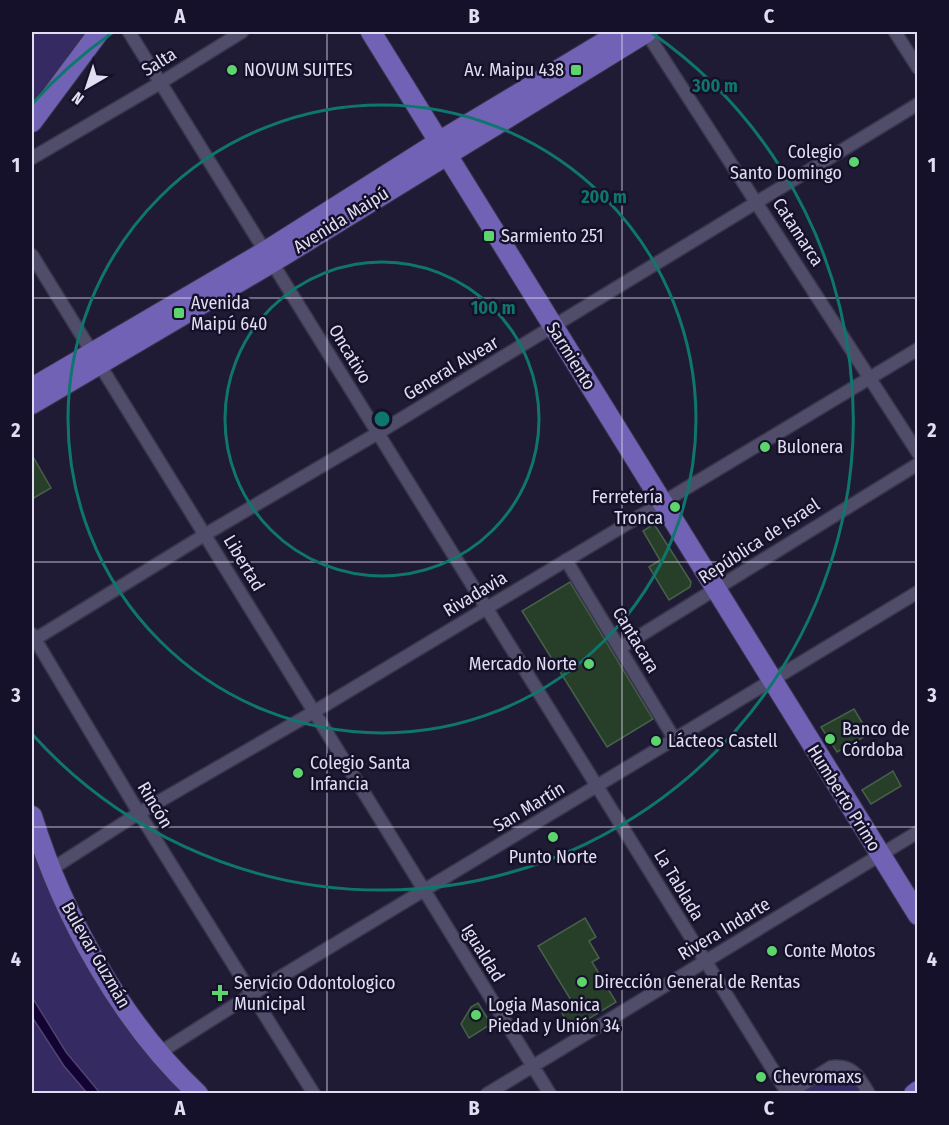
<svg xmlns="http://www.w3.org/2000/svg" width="949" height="1125" font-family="'Fira Sans Condensed',sans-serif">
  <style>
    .green { fill: #362a63 }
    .water { fill: #130234; stroke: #50446c; stroke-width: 1.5 }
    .building { fill: #273f28; stroke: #476148; stroke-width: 1.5 }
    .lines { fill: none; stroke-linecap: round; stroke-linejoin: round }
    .street-casing { stroke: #39354b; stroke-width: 15 }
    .primary-casing { stroke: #39354b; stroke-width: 22 }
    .street { stroke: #504d6b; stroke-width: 12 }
    .primary { stroke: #7262b6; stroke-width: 20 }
    .grid { fill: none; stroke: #e0def0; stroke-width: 1.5; stroke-opacity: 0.55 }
    .ring { fill: none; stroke: #0f766e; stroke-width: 3 }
    .poi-dot { fill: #5dd56c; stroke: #16112b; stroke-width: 2 }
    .labels { text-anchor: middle; stroke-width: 5; stroke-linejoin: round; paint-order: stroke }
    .street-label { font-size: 18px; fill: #e0def0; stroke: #16112b }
    .poi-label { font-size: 18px; fill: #e0def0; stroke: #16112b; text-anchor: start }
    .centre { fill: #0f766e; stroke: #16112b; stroke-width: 3 }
    .ring-label { font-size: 18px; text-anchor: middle; font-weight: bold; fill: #0f766e; stroke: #16112b; stroke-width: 5; stroke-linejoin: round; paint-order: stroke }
    .neatline { fill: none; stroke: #e0def0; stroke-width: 2 }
    .grid-label { font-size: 20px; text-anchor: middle; font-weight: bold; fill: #e0def0 }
  </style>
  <rect width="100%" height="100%" fill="#1f1b35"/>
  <path class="green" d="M32 32H99L32 122Z
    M32 816 71 918 198 1093H100L66 1052 32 997Z
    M32 1017 64 1066 87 1093H32Z
    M838 1066 869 1094H788Z"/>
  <path class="water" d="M32 997 66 1052 100 1093H87L64 1066 32 1017Z"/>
  <path class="building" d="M32 455 51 488 32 499Z
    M654 524 691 582 690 587 669 600 649 567 660 560 643 531Z
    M570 582 653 719 607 747 522 611Z
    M854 709 869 734 837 752 821 727Z
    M893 771 901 786 871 804 862 790Z
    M585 918 596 937 589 941 599 958 592 962 616 1002 585 1021 583 1018 569 1026 562 1013 574 1005 538 946Z
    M478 1003 491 1024 469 1038 461 1024 471 1007Z"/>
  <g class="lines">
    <g class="street-casing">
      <path id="street" d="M129 32 788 1094 831 1067C853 1064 859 1077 869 1094
        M646 32 918 453
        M895 32 918 68
        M32 158 160 83 242 32
        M32 255C206 533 375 815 550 1094
        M566 560 675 740
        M32 634 139 813 314 1094
        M32 641 206 534 378 433 918 104
        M620 648 918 464
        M50 870 139 813 312 713 918 349
        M159 1053 252 994 918 592
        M487 1094 918 832"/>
    </g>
    <g class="primary-casing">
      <path id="primary" d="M371 32 918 915
        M32 122 99 32
        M32 388 266 251 440 141 621 32
        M32 404 273 262 647 32
        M32 816C63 916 121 1022 198 1094
        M914 1094 918 1091"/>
    </g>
    <use href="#street" class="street"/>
    <use href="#primary" class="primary"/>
  </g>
  <path class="grid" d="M327 32V1094M622 32V1094M32 298H918M32 562H918M32 827H918"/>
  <g class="ring">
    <circle cx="382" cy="419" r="157"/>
    <circle cx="382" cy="419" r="314"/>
    <path d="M32 104A471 471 0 0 1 112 33M652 33A471 471 0 1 1 32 734"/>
  </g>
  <g class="poi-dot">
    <circle cx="232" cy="70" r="6"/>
    <rect x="570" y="64" width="12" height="12" rx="3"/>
    <circle cx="854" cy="162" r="6"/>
    <rect x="483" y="230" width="12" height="12" rx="3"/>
    <rect x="173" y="307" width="12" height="12" rx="3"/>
    <circle cx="765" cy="447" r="6"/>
    <circle cx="675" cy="507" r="6"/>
    <circle cx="589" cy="664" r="6"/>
    <circle cx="830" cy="739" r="6"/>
    <circle cx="656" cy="741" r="6"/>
    <circle cx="298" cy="773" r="6"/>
    <circle cx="553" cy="837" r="6"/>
    <circle cx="772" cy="951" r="6"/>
    <circle cx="582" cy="982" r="6"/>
    <path d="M217 984h6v6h6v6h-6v6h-6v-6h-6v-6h6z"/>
    <circle cx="476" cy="1015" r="6"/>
    <circle cx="761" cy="1077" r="6"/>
  </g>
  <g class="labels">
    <g class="street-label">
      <text transform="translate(159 62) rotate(-32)" y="6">Salta</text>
      <text transform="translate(341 220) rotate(-32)" y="6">Avenida Maipú</text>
      <text transform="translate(798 232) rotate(57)" y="6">Catamarca</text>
      <text transform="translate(350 354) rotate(59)" y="6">Oncativo</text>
      <text transform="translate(571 356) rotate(58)" y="6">Sarmiento</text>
      <text transform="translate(451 368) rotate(-31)" y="6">General Alvear</text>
      <text transform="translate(759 541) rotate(-33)" y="6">República de Israel</text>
      <text transform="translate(244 563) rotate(59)" y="6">Libertad</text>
      <text transform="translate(475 594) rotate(-31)" y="6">Rivadavia</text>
      <text transform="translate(636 640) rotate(59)" y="6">Cantacara</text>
      <text transform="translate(844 798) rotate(58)" y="6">Humberto Primo</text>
      <text transform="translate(155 805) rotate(59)" y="6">Rincón</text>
      <text transform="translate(529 807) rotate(-31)" y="6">San Martín</text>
      <text transform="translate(679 885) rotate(59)" y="6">La Tablada</text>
      <text transform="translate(724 929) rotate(-31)" y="6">Rivera Indarte</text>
      <text transform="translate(483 953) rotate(58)" y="6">Igualdad</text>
      <text transform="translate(96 955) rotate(60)" y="6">Bulevar Guzmán</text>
    </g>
    <g class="poi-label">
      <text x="244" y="76">NOVUM SUITES</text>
      <text x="564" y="76" text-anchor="end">Av. Maipu 438</text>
      <text x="842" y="158" text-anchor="end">Colegio<tspan x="842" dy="21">Santo Domingo</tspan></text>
      <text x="501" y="242">Sarmiento 251</text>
      <text x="191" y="309">Avenida<tspan x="191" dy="21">Maipú 640</tspan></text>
      <text x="777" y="453">Bulonera</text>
      <text x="663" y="503" text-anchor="end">Ferretería<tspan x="663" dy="21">Tronca</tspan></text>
      <text x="577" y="670" text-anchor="end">Mercado Norte</text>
      <text x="842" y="735">Banco de<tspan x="842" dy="21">Córdoba</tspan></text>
      <text x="668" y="747">Lácteos Castell</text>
      <text x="310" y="769">Colegio Santa<tspan x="310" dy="21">Infancia</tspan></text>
      <text x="553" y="863" text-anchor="middle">Punto Norte</text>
      <text x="784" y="957">Conte Motos</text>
      <text x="594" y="988">Dirección General de Rentas</text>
      <text x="234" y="989">Servicio Odontologico<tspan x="234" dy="21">Municipal</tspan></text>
      <text x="488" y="1011">Logia Masonica<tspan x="488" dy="21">Piedad y Unión 34</tspan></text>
      <text x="773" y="1083">Chevromaxs</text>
    </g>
  </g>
  <circle cx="382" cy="419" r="9" class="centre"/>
  <g class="ring-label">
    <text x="715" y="92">300 m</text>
    <text x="604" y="203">200 m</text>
    <text x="493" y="314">100 m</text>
  </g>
  <rect width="949" height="1125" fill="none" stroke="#16112b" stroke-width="66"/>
  <g transform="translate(87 87) rotate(219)" stroke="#16112b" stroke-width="4.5" paint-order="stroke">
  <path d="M0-4.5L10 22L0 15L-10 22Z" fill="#e0def0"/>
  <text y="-9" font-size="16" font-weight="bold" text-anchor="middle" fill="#e0def0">N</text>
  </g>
  <rect x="33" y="33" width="883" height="1059" class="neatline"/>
  <g class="grid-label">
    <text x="180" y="23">A</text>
    <text x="474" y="23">B</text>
    <text x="769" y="23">C</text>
    <text x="16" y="172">1</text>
    <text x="932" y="172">1</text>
    <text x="16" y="437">2</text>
    <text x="932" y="437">2</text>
    <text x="16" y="702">3</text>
    <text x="932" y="702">3</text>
    <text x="16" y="966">4</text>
    <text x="932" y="966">4</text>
    <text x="180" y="1115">A</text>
    <text x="474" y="1115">B</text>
    <text x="769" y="1115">C</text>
  </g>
</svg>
